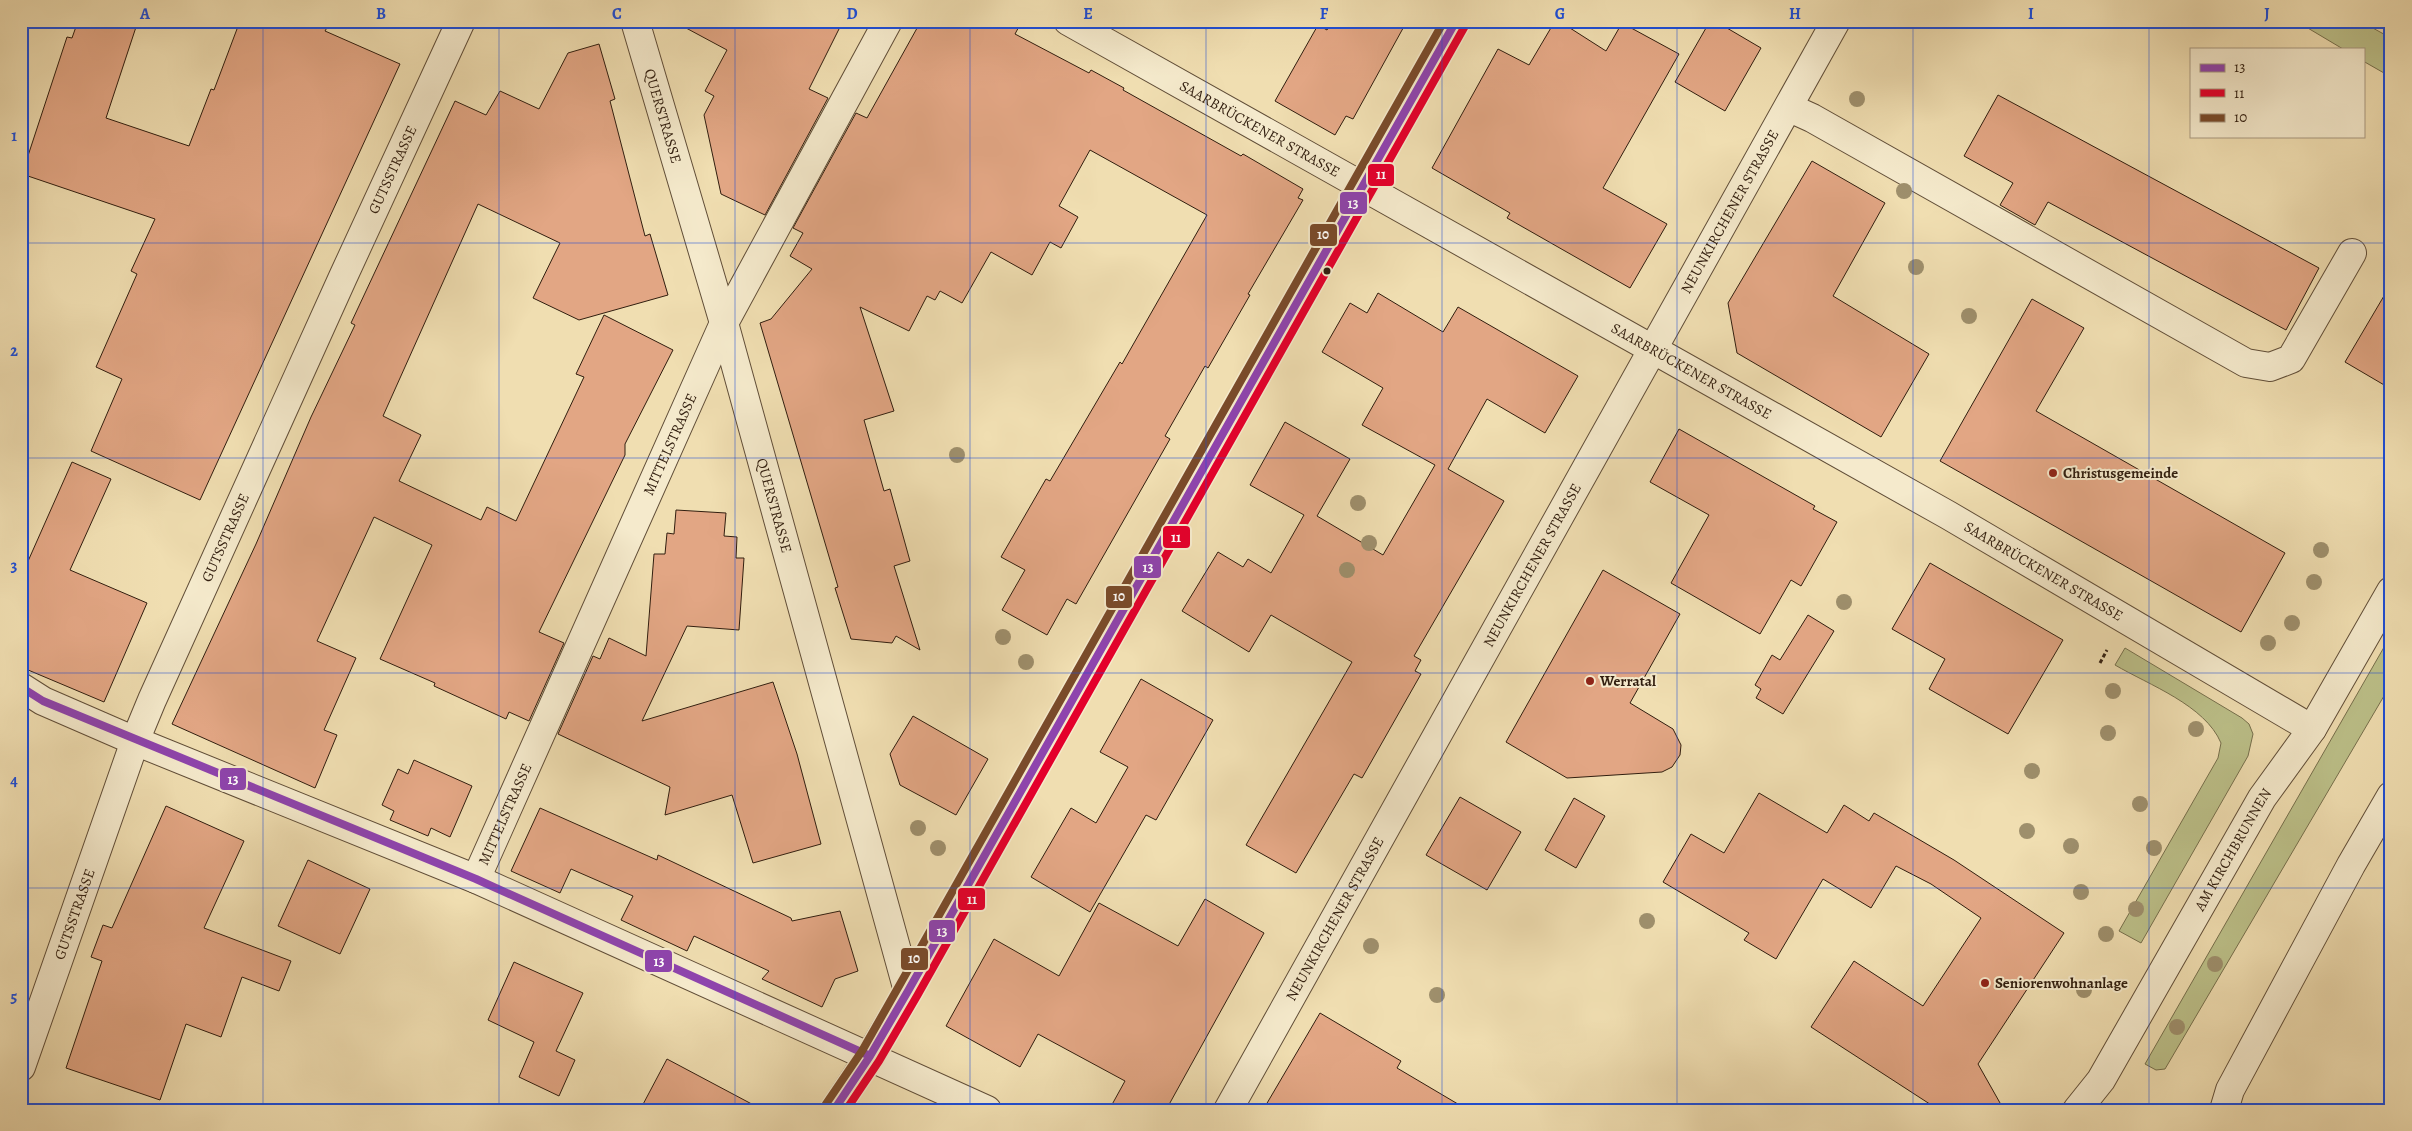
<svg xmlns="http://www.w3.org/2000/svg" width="2412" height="1131" font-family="Alegreya,serif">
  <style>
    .green { fill: #bcc089; stroke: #766f4c }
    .building { fill: #e2a684; stroke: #311e0f }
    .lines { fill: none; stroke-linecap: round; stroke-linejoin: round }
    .minor-casing { stroke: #614e38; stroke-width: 30 }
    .path { stroke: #311e0f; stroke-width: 3; stroke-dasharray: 4 2.5; stroke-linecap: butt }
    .minor { stroke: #f5eacc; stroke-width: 28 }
    .bus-1-casing { stroke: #f5eacc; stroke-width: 11 }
    .bus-2-casing { stroke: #f5eacc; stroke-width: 11 }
    .bus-3-casing { stroke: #f5eacc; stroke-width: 11 }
    .bus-1 { stroke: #8e44ad; stroke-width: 8 }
    .bus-2 { stroke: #e4002b; stroke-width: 8 }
    .bus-3 { stroke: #7a4b2a; stroke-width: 8 }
    .tree { fill: #9e8f6c }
    .grid { fill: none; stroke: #1d4ed8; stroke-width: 1; stroke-opacity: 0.55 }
    .bus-dot { fill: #311e0f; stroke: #f5eacc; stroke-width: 2 }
    .poi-dot { fill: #8f2418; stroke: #f5eacc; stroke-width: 2 }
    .labels { text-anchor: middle; stroke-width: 4; stroke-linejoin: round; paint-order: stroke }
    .street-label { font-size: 15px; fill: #311e0f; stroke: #f5eacc }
    .poi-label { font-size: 15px; font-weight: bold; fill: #311e0f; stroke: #f5eacc; text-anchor: start }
    .line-badge { stroke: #f5eacc; stroke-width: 2 }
    .badge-label { font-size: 14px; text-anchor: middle; font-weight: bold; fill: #fff }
    .neatline { fill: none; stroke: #1d4ed8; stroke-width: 2 }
    .grid-label { font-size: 16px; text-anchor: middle; font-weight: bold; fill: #1d4ed8 }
  </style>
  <rect width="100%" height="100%" fill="#f0deb1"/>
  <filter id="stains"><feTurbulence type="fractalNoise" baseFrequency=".004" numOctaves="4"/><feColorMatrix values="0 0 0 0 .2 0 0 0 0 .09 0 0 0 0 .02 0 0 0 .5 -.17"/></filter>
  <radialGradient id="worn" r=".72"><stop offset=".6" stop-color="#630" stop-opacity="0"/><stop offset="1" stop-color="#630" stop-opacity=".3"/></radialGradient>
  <path class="green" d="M2296 21H2360L2391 38V77L2363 61V49H2343Z
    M2391 635V684L2165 1069 2156 1070 2145 1064Z
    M2125 648 2242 718 2249 724 2253 734 2248 756 2141 943 2119 931 2218 758 2221 743C2205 705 2149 685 2115 665Z"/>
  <path class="building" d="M78 21H138L106 118 189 146 211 89 214 90 240 21H331L325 31 400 64 200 500 91 451 122 379 96 367 137 274 131 271 155 219 22 174 67 37 72 38Z
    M673 21H843L809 89 828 98 765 215 721 194 704 115 714 96 705 91 727 50Z
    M921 21H1022L1015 34 1089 73 1091 70 1124 88 1123 90 1241 156 1243 154 1303 189 1298 198 1303 200 1248 294 1250 295 1208 368 1205 366 1165 436 1170 439 1076 604 1067 599 1047 635 1002 610 1025 570 1001 557 1046 479 1050 481 1120 362 1122 364 1207 215 1090 150 1059 206 1078 217 1061 248 1050 242 1032 275 991 252 962 303 940 291 935 300 927 296 909 331 860 307 894 411 864 420 884 491 890 489 910 561 894 566 920 650 896 636 892 643 851 639 835 588 838 587 760 323 771 319 812 269 790 256 803 233 793 228 856 113 867 118Z
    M1332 21H1407L1353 119 1346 116 1335 135 1275 101 1318 25 1327 30Z
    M1555 21H1559L1606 51 1622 23 1679 54 1603 188 1667 224 1630 288 1507 218 1510 213 1432 168 1498 49 1529 65Z
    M1710 21H1715L1761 48 1725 111 1675 82Z
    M599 44 615 99 610 101 645 236 650 234 668 295 579 320 533 298 560 243 478 204 383 416 421 435 399 481 481 520 487 507 516 521 584 377 576 374 604 315 673 350 625 444V455L539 632 564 643 529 721 509 712 506 719 434 686 435 683 380 659 432 545 374 517 317 641 356 658 324 730 337 735 315 788 172 724 256 544 311 417 355 325 351 323 455 101 486 115 500 91 539 109 568 53Z
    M1998 95 2319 268 2286 330 2048 202 2035 225 2000 205 2013 183 1964 156Z
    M1812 161 1885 203 1833 296 1929 354 1881 437 1737 353 1728 303Z
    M2391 284V389L2345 362Z
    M1378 293 1443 332 1458 307 1578 376 1545 433 1487 399 1448 469 1504 501 1414 656 1421 660 1415 671 1421 674 1362 778 1354 774 1296 873 1246 845 1352 662 1271 615 1249 652 1182 611 1218 552 1243 567 1248 559 1271 573 1304 515 1250 485 1285 422 1350 459 1317 516 1383 555 1435 465 1362 425 1383 388 1322 352 1350 303 1367 313Z
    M2032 299 2084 328 2036 411 2285 553 2241 632 1940 461Z
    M1679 429 1815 506 1813 509 1837 522 1801 586 1791 580 1760 634 1671 583 1709 515 1650 482Z
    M72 462 111 479 70 570 147 603 104 702 21 667V577Z
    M676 510 726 513 724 536 737 537 736 558H744L739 630 687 626 642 721 773 682 797 754 821 844 753 863 732 795 665 815 670 787 558 734 593 656 600 659 609 638 646 656 654 554H665L667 533 674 534Z
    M1930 563 2063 640 2008 734 1929 689 1945 659 1892 629Z
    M1603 570 1680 614 1630 703 1673 729 1681 745 1680 755 1672 767 1662 772 1567 778 1506 742Z
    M1808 615 1834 631 1783 714 1756 698 1761 689 1755 685 1772 655 1780 660Z
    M1141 679 1213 720 1156 820 1146 815 1090 912 1031 877 1071 808 1096 823 1128 767 1100 752Z
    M913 716 988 759 956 815 900 785 890 754Z
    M414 760 472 786 450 837 431 828 428 836 390 820 394 811 382 805 398 769 408 774Z
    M1759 793 1827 833 1844 805 1869 821 1874 813 1954 860 2064 933 1978 1064 2004 1110H1939L1811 1027 1854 961 1923 1006 1981 918 1931 884 1896 866 1871 908 1823 879 1776 959 1744 940 1749 933 1663 882 1691 834 1724 853Z
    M1460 797 1521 832 1487 890 1426 855Z
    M1574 798 1605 816 1576 868 1545 850Z
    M166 806 244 841 204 928 291 961 279 991 242 977 221 1037 186 1024 160 1100 66 1068 102 961 91 957 103 925 112 928Z
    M540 808 657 860 658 855 791 918 792 921 840 911 858 971 835 979 822 1007 762 979 769 971 694 936 687 951 621 920 633 896 571 869 560 893 511 871Z
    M308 860 370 889 340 954 278 926Z
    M1205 899 1264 933 1166 1110H1109L1125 1081 1038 1034 1020 1067 946 1026 994 939 1059 976 1099 903 1178 946Z
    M514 962 583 993 556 1051 575 1060 559 1096 519 1077 534 1042 488 1020Z
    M1320 1013 1401 1061 1397 1068 1468 1110H1263Z
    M667 1059 763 1110H640Z"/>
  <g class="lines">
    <g class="minor-casing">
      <g id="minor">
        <path id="s1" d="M635 21 724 323 908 991"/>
        <path id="s2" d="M1068 21 1948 515 2312 729"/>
        <path d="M1790 108 1812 118 2246 363 2270 367 2291 359 2352 253"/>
        <path d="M21 687 43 701 135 741 476 879 987 1110"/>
        <path id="s3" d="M476 879 724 323 888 21"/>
        <path id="s4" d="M21 1067 135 741 152 700 343 277 461 21"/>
        <path d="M834 1110 870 1056 908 991 1456 21"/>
        <path id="s5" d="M1228 1110 1836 21"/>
        <path id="s6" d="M2077 1110 2101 1080 2262 798 2312 729 2391 591"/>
        <path d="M2224 1110 2230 1090 2351 865 2391 796"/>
      </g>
    </g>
    <path class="path" d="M2100 663 2107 650"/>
    <use href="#minor" class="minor"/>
    <g class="bus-1-casing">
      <path id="bus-1" d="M21 687 43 701 476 879 870 1056
        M834 1110 870 1056 908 991 1456 21"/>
    </g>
    <g class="bus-2-casing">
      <path id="bus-2" d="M846 1110 879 1061 917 996 1465 26"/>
    </g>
    <g class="bus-3-casing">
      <path id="bus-3" d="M826 1104 862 1051 899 986 1444 21"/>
    </g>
    <use href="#bus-1" class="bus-1"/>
    <use href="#bus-2" class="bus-2"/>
    <use href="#bus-3" class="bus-3"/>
  </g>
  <g class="tree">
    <circle cx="1857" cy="99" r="8"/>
    <circle cx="1904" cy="191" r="8"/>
    <circle cx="1916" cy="267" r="8"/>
    <circle cx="1969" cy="316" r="8"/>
    <circle cx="957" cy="455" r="8"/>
    <circle cx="1358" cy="503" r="8"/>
    <circle cx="1369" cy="543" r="8"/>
    <circle cx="2321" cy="550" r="8"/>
    <circle cx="1347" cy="570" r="8"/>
    <circle cx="2314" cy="582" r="8"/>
    <circle cx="1844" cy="602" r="8"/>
    <circle cx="2292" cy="623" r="8"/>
    <circle cx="1003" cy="637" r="8"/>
    <circle cx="2268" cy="643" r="8"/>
    <circle cx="1026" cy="662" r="8"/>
    <circle cx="2113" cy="691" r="8"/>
    <circle cx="2196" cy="729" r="8"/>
    <circle cx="2108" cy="733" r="8"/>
    <circle cx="2032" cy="771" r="8"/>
    <circle cx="2140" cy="804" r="8"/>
    <circle cx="918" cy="828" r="8"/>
    <circle cx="2027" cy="831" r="8"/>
    <circle cx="2071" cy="846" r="8"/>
    <circle cx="938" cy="848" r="8"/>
    <circle cx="2154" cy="848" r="8"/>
    <circle cx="2081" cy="892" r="8"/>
    <circle cx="2136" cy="909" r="8"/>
    <circle cx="1647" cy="921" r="8"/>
    <circle cx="2106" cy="934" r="8"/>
    <circle cx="1371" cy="946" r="8"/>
    <circle cx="2215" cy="964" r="8"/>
    <circle cx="2084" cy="990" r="8"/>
    <circle cx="1437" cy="995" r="8"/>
    <circle cx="2177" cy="1027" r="8"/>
  </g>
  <path class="grid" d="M263 21V1110M499 21V1110M735 21V1110M970 21V1110M1206 21V1110M1442 21V1110M1677 21V1110M1913 21V1110M2149 21V1110M21 243H2391M21 458H2391M21 673H2391M21 888H2391"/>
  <circle class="bus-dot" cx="1327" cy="271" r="4.5"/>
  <g class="poi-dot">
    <circle cx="2053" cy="473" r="5"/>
    <circle cx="1590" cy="681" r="5"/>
    <circle cx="1985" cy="983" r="5"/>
  </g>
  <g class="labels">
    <g class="street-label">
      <text dy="5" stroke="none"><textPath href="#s1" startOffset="99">QUERSTRASSE</textPath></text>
      <text dy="5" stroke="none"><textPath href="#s2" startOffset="220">SAARBRÜCKENER STRASSE</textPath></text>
      <text dy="5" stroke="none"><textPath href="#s4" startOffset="972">GUTSSTRASSE</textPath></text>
      <text dy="5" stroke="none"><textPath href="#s5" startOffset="1029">NEUNKIRCHENER STRASSE</textPath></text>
      <text dy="5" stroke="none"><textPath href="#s2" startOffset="715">SAARBRÜCKENER STRASSE</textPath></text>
      <text dy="5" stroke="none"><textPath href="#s3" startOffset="476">MITTELSTRASSE</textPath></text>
      <text dy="5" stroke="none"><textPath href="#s1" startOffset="504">QUERSTRASSE</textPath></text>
      <text dy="5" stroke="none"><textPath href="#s4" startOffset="568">GUTSSTRASSE</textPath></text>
      <text dy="5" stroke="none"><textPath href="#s5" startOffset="624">NEUNKIRCHENER STRASSE</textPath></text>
      <text dy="5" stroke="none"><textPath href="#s2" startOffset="1120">SAARBRÜCKENER STRASSE</textPath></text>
      <text dy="5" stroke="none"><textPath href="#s3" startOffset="71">MITTELSTRASSE</textPath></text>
      <text dy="5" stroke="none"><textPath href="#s6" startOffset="304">AM KIRCHBRUNNEN</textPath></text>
      <text dy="5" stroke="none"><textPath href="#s4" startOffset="162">GUTSSTRASSE</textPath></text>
      <text dy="5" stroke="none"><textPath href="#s5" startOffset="219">NEUNKIRCHENER STRASSE</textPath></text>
    </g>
    <g class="poi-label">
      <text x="2063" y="478">Christusgemeinde</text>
      <text x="1600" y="686">Werratal</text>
      <text x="1995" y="988">Seniorenwohnanlage</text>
    </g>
  </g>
  <g class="line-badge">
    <rect x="1367" y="163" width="28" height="24" rx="5" fill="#e4002b"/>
    <rect x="1339" y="191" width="29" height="24" rx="5" fill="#8e44ad"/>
    <rect x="1309" y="223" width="29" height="24" rx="5" fill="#7a4b2a"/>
    <rect x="1162" y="525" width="29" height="24" rx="5" fill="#e4002b"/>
    <rect x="1133" y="555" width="29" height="24" rx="5" fill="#8e44ad"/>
    <rect x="1105" y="585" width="28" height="24" rx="5" fill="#7a4b2a"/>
    <rect x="219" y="767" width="28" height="24" rx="5" fill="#8e44ad"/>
    <rect x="957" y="887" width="29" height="24" rx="5" fill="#e4002b"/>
    <rect x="928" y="919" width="28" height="24" rx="5" fill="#8e44ad"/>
    <rect x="900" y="947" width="29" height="24" rx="5" fill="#7a4b2a"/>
    <rect x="644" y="949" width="29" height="24" rx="5" fill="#8e44ad"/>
  </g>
  <g class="badge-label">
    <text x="1381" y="179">11</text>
    <text x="1353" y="208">13</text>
    <text x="1323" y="239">10</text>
    <text x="1176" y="542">11</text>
    <text x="1148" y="572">13</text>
    <text x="1119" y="601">10</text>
    <text x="233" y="784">13</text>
    <text x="972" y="904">11</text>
    <text x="942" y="936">13</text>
    <text x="914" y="963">10</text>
    <text x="659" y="966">13</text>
  </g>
  <rect width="2412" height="1131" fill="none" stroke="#f0deb1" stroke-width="55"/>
  <rect x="2190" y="48" width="175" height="90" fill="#f5eacc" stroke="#a79880"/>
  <rect x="2200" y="64" width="25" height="8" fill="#8e44ad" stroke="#a79880"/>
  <text x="2234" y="72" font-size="15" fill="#311e0f">13</text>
  <rect x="2200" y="89" width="25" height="8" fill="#e4002b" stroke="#a79880"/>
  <text x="2234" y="98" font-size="15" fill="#311e0f">11</text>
  <rect x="2200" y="114" width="25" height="8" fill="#7a4b2a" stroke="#a79880"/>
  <text x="2234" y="122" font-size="15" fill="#311e0f">10</text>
  <rect x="28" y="28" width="2356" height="1076" class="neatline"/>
  <g class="grid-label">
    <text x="145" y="19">A</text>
    <text x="381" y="19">B</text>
    <text x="617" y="19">C</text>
    <text x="852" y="19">D</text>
    <text x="1088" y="19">E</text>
    <text x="1324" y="19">F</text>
    <text x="1560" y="19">G</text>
    <text x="1795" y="19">H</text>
    <text x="2031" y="19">I</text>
    <text x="2267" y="19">J</text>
    <text x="14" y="141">1</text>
    <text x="14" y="356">2</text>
    <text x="14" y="571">3</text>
    <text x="14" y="786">4</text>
    <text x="14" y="1002">5</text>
  </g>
  <rect width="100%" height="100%" filter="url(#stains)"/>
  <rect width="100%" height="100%" fill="url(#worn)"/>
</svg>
